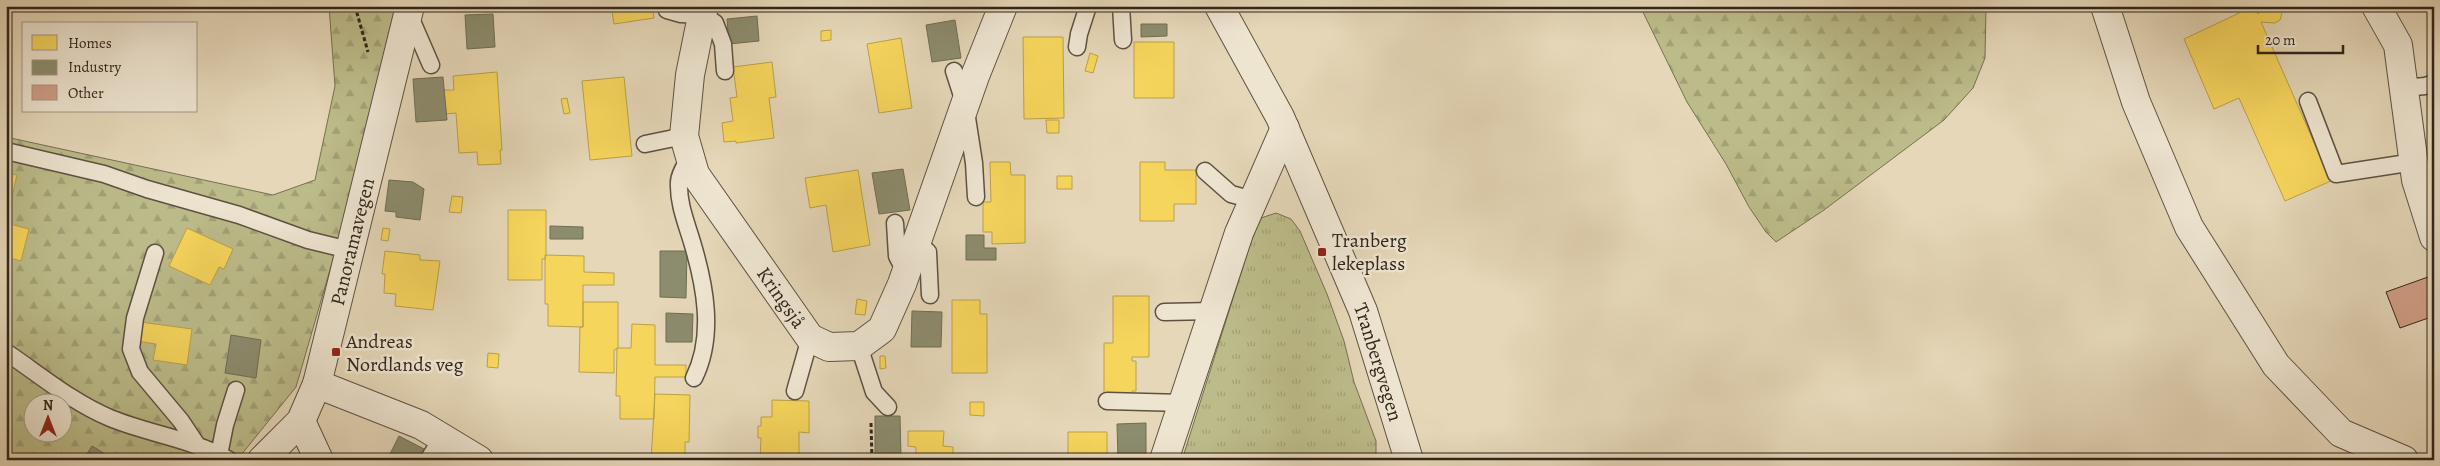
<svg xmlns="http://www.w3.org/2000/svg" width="2440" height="466" font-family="Alegreya,serif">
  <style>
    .forest { fill: url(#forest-firs); stroke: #767052; fill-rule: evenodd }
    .park { fill: url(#park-tufts); stroke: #767052 }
    .homes { fill: #f6d55c; stroke: #bba048 }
    .industry { fill: #8c8c6e; stroke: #706d55 }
    .building { fill: #d19e85; stroke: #30251a }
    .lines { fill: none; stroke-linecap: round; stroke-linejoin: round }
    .service-casing { stroke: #5d5242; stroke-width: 19 }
    .minor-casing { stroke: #5d5242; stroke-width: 30 }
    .path { stroke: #30251a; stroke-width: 3; stroke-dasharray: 4 2.5; stroke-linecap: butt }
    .service { stroke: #eee5d1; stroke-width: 16 }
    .minor { stroke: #eee5d1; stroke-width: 28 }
    .poi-dot { fill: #8f2418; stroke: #eee5d1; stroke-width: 2 }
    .labels { text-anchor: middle; stroke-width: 5; stroke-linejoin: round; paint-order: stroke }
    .poi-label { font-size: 20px; fill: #30251a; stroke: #eee5d1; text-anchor: start }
    .street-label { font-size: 20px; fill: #30251a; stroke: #eee5d1 }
  </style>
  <defs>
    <pattern id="forest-firs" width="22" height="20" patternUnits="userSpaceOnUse" patternTransform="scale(1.25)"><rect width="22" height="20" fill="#bcbc8a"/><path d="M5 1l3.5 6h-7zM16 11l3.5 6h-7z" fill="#a2a176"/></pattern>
    <pattern id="park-tufts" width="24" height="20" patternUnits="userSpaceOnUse" patternTransform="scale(1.25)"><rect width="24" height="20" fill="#bcbc8a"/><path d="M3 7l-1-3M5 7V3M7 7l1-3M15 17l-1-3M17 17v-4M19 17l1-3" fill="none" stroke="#a2a176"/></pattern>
  </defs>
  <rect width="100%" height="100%" fill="#e5d7b8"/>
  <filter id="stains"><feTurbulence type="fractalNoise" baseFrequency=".004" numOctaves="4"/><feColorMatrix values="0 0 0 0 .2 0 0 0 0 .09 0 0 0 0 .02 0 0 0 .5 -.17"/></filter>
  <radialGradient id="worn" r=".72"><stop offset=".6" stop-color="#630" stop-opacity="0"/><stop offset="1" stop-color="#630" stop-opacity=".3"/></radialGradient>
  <path class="forest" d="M329 6H401L347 211 296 387 237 460H6V137L273 195 315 180 335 86ZM32 404H62V434H32Z
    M1640 6H1986L1985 58 1973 88 1944 120 1824 210 1776 242 1766 232 1749 207 1726 164 1687 102Z"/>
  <path class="park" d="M1276 213 1291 219 1300 231 1327 294 1344 341 1354 382 1376 441V460H1182L1254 232 1261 218Z"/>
  <path class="homes" d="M611 6H652L654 18 614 24Z
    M2254 6 2258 14 2264 6H2278L2282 13 2280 20 2275 23 2261 22 2331 181 2285 201 2239 98 2214 109 2184 39Z
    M831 30V40L821 41V31Z
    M1023 37H1063L1064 118 1024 119Z
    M901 38 912 108 879 113 867 44Z
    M1134 42H1174V98H1134Z
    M1090 53 1098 56 1093 73 1085 71Z
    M772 62 776 97 769 98 774 138 736 143V141L724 142 722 123 733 121 730 98 737 97 733 67Z
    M497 72 502 150H500L501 164 478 165 477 152 459 153 456 113 446 114 444 90H454L453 76Z
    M624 77 632 156 590 160 582 81Z
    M567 98 570 113 564 114 561 99Z
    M1046 120H1059V133H1047Z
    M990 162H1010L1011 175H1025V243L992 244V232H983V202H991Z
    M1140 162H1165V170H1196V204H1174V221H1140Z
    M858 170 870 245 833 252 826 205 810 208 805 178Z
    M6 173 17 175 7 217H6Z
    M1057 176H1072V189H1057Z
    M452 196 463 197 461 213 449 212Z
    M508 210H546V255L545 259H542V280H508Z
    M6 223 29 229 21 261 6 257Z
    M187 228 233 249 224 269 219 267 210 285 169 266Z
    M383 228 390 229 388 241 381 240Z
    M385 251 420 255V260L440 261 433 310 395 306 396 294 384 293 385 274H382Z
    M545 255 584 256V272L614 273V285H583V327L548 326V304H545Z
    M1113 296H1149V357H1132V361H1136V391H1132V394H1104V343H1113Z
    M857 299 867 301 865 315 855 314Z
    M952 300H980V314H987V373H952Z
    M583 302H618V348L614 350V373L579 372 580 327H583Z
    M140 322 192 329 187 365 153 360 156 344 137 341Z
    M632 324 655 325V365H686V377H655L654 419H620V396H616L617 348H631Z
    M488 353 499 354 498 368 487 367Z
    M880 356H885L886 368 880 369Z
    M655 394 690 395 689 442H685V460H651Z
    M772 400 809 401V433L799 432V460H760L761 438H758V426H761V417H772Z
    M970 402H984V416L970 415Z
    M908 431H944L943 446 953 447V460H916V447L908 446Z
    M1068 432H1107V460H1068Z"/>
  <path class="industry" d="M493 14 495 47 467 49 465 15Z
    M757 16 759 41 729 44 727 19Z
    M955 20 961 58 932 62 926 25Z
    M1141 24H1167V36L1141 37Z
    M443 77 447 120 416 122 413 79Z
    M903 169 910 210 879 214 872 173Z
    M389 180 413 182 424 189 420 220 396 217V212L385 211Z
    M550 226 583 227V239H550Z
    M966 235H984V248H996V260H966Z
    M660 251H687L686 298 660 297Z
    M912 311 942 312 941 347H911Z
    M666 313 693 314 692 342H666Z
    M231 335 261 340 256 378 225 373Z
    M875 416H900L901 457H875Z
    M1146 423V460H1118L1117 424Z
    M399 436 424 449 418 460H387Z
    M92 446 115 460H83Z"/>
  <path class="building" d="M2428 277 2434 290V316L2400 328 2386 292Z"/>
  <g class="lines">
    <g class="service-casing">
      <path id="service" d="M667 6V10L681 14 703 15 715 23 723 44 725 71
        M1121 6 1123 40
        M408 12 431 65
        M1077 47 1079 34 1088 6
        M954 71 965 105 974 163 976 197
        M2404 88 2425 86 2434 83
        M2308 101 2336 174 2414 162
        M645 144 684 136
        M6 151 104 174 147 189 239 215 308 240 349 250
        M690 157C686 164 679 174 679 182 678 203 686 222 692 242 705 285 715 336 694 378
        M1205 171 1231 194 1253 200
        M895 223 897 256 906 273
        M917 242 928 252 930 295
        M155 253 135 318 131 349 140 372 181 421 197 445
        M1164 312 1213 311
        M859 346 874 392 888 407
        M6 352C40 375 72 402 110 418 149 434 192 439 229 460
        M795 391 810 338
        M1107 401 1183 403
        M219 455 225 425 236 390
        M428 460 442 438"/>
    </g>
    <g class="minor-casing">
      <g id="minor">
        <path id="s1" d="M704 6 690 75 684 136 695 174 810 338 829 347 859 346 882 329 902 284 975 76 1003 6"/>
        <path id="s2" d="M1219 6 1280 117 1363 311 1409 460"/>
        <path d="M2105 6 2136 102 2189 227 2276 365 2341 433 2404 460"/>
        <path d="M2376 6 2398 45 2416 180 2434 237"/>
        <path d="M317 384 421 425 479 460"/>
        <path d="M301 421 319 460"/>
        <path id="s3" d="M262 460 301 421 317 384 410 6"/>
        <path d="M1164 460 1239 233 1285 128"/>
      </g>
    </g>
    <path class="path" d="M355 6 368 52
      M871 423 872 460"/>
    <use href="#service" class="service"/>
    <use href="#minor" class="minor"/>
  </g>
  <g class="poi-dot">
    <rect x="1317" y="247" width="10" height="10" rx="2.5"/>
    <rect x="331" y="347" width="10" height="10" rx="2.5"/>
  </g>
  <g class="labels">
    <g class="poi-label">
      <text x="1332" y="247">Tranberg<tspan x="1332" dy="23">lekeplass</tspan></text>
      <text x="346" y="348">Andreas<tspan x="346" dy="23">Nordlands veg</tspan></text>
    </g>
    <g class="street-label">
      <text dy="7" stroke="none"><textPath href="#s3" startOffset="242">Panoramavegen</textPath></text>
      <text dy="7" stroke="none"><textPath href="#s1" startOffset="322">Kringsjå</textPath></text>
      <text dy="7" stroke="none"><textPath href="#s2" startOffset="391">Tranbergvegen</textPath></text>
    </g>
  </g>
  <rect width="2440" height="466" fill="none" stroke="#e5d7b8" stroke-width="25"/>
  <rect x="8" y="8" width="2425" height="451" fill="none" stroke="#30251a" stroke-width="2.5"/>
  <rect x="12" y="12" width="2415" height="441" fill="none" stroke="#30251a"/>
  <rect x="22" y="22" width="175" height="90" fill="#eee5d1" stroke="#a29888"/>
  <rect x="32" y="35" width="25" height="15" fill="#f6d55c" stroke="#a29888"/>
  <text x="68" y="48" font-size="15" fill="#30251a">Homes</text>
  <rect x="32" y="60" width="25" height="15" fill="#8c8c6e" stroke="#a29888"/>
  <text x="68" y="72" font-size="15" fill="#30251a">Industry</text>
  <rect x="32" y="85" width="25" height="15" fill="#d19e85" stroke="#a29888"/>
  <text x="68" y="98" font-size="15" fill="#30251a">Other</text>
  <g transform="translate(48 418)"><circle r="24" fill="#eee5d1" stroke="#a29888"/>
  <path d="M0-4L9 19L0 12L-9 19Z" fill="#8f2418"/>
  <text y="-8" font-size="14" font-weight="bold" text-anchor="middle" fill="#30251a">N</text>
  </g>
  <path d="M2258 45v8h85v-8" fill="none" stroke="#30251a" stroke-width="2.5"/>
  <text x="2265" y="45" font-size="15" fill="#30251a" stroke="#eee5d1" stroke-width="4" paint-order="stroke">20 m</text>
  <rect width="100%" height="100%" filter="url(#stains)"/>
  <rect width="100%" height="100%" fill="url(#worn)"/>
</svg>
